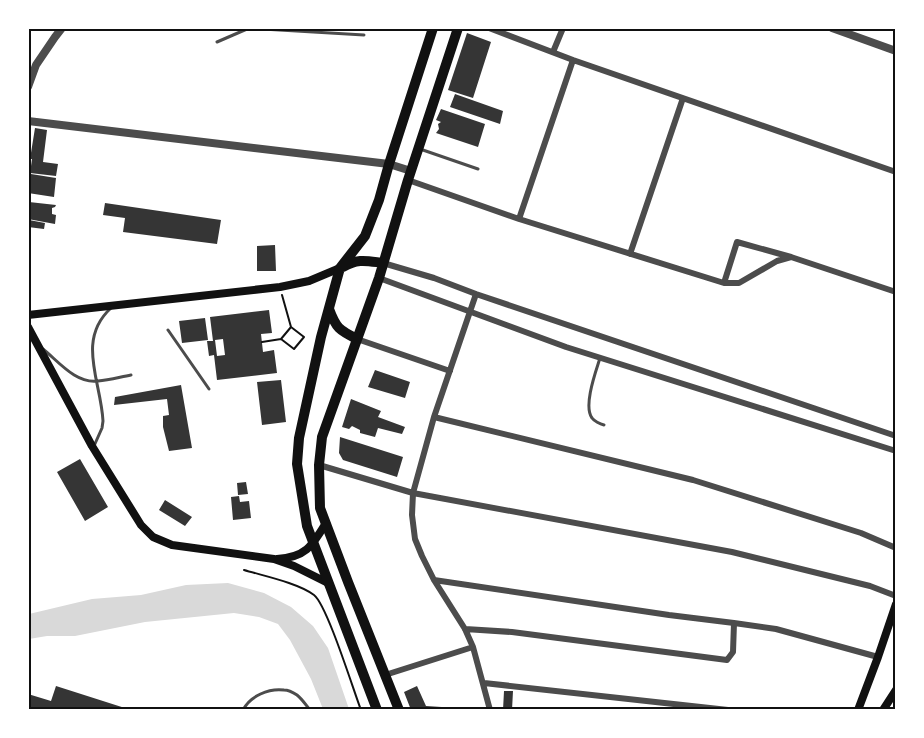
<svg xmlns="http://www.w3.org/2000/svg" width="924" height="738" font-family="Arial,sans-serif">
  <style>
    .water { fill: #d9d9d9 }
    .building { fill: #353535; fill-rule: evenodd }
    .lines { fill: none; stroke-linecap: round; stroke-linejoin: round }
    .path { stroke: #111; stroke-width: 2 }
    .service { stroke: #4c4c4c; stroke-width: 3 }
    .minor { stroke: #4c4c4c; stroke-width: 6 }
    .tertiary { stroke: #4c4c4c; stroke-width: 8 }
    .secondary { stroke: #111; stroke-width: 8 }
    .trunk { stroke: #111; stroke-width: 10 }
    .neatline { fill: none; stroke: #111; stroke-width: 2 }
  </style>
  <rect width="100%" height="100%" fill="#fff"/>
  <path class="water" d="M228 583 264 593 291 607 313 626 328 648 349 709H323L311 679 290 640 278 624 259 617 234 613 145 622 75 636H47L29 639V614L92 599 141 595 186 585Z"/>
  <path class="building" d="M467 33 491 42 473 98 448 90Z
    M455 94 503 111 500 124 450 107Z
    M441 109 485 124 478 147 436 133 439 129 438 124 441 122 436 120Z
    M35 128 47 130 43 162 58 164 56 176 30 173 32 159H30Z
    M31 174 56 178 54 197 28 193Z
    M29 202 56 205 55 207 52 208V214L56 215 55 224 28 219Z
    M105 203 221 220 217 244 123 232 125 218 103 215Z
    M29 220 45 223 44 229 28 227Z
    M275 245 276 271H257V246Z
    M269 310 272 333 261 334 263 352 274 350 277 373 217 380 214 355 209 356 207 341H213L210 317ZM223 339 225 355 217 356 215 340Z
    M205 318 208 340 182 343 179 321Z
    M375 370 410 382 405 398 368 387Z
    M281 380 286 422 262 425 257 382Z
    M181 385 192 448 169 451 163 427V416L169 415 167 399 114 405 115 397Z
    M351 399 381 411 378 417 405 427 402 434 378 428 375 437 360 433V430L352 426 349 429 342 427Z
    M340 437 403 457 397 477 343 460 339 453Z
    M80 459 108 507 85 521 57 472Z
    M246 482 248 494 238 495 237 483Z
    M239 496 240 502 249 501 251 518 233 520 231 497Z
    M165 500 192 517 185 526 159 510Z
    M56 686 128 709V710H28V694L51 701Z
    M417 686 426 706 457 708V710H411L404 692Z
    M504 691H513L512 710H503Z"/>
  <g class="lines">
    <path class="path" d="M282 295 291 327
      M291 327 304 337 294 349 281 339Z
      M262 342 281 339
      M244 570C264 576 298 583 314 595 327 605 353 689 361 710"/>
    <path class="service" d="M247 28 364 35
      M217 42 247 29
      M420 149 478 169
      M168 330 209 389
      M43 349C59 362 76 384 98 381 109 380 120 377 131 375
      M600 358C596 371 583 406 592 418 594 421 600 424 604 425
      M94 446 102 428 103 421C101 381 76 340 111 308
      M243 710C250 696 269 688 284 690 288 690 294 693 297 695 302 699 306 705 310 710"/>
    <path class="minor" d="M489 28 573 60 896 172
      M553 52 563 28
      M408 180 519 219 724 283H739L777 261 791 257 896 292
      M519 219 573 60
      M630 254 683 98
      M383 263 434 278 476 294 896 436
      M379 278 566 347 896 451
      M724 283 737 242 791 257
      M476 294 434 417 413 493 412 515 415 539 422 556 434 580 465 629 473 647 490 710
      M357 339 450 371
      M434 417 693 480 861 533 896 548
      M319 465 413 493 732 552 870 586 896 596
      M434 580 669 615 734 623 776 629 878 657
      M465 629 512 632 727 660 733 652 734 623
      M385 675 473 647
      M484 683 728 710"/>
    <path class="tertiary" d="M832 28 896 51
      M28 87 36 65 55 37 62 28
      M28 121 389 164 411 171"/>
    <path class="secondary" d="M28 315 280 287 309 281 340 268
      M28 327 92 446 141 525 153 537 172 545 274 559 294 566 328 583
      M277 559C306 557 312 546 326 523
      M858 710 878 657 896 604
      M883 710 896 690"/>
    <path class="trunk" d="M343 267C358 258 367 261 383 263
      M329 309C336 328 339 330 357 339
      M377 710 307 526 297 464 299 438 321 337 340 268 365 236 379 200 389 164 433 28
      M399 710 348 582 320 508 319 465 322 437 379 278 408 180 458 28"/>
  </g>
  <rect width="924" height="738" fill="none" stroke="#ffffff" stroke-width="60"/>
  <rect x="30" y="30" width="864" height="678" class="neatline"/>
</svg>
